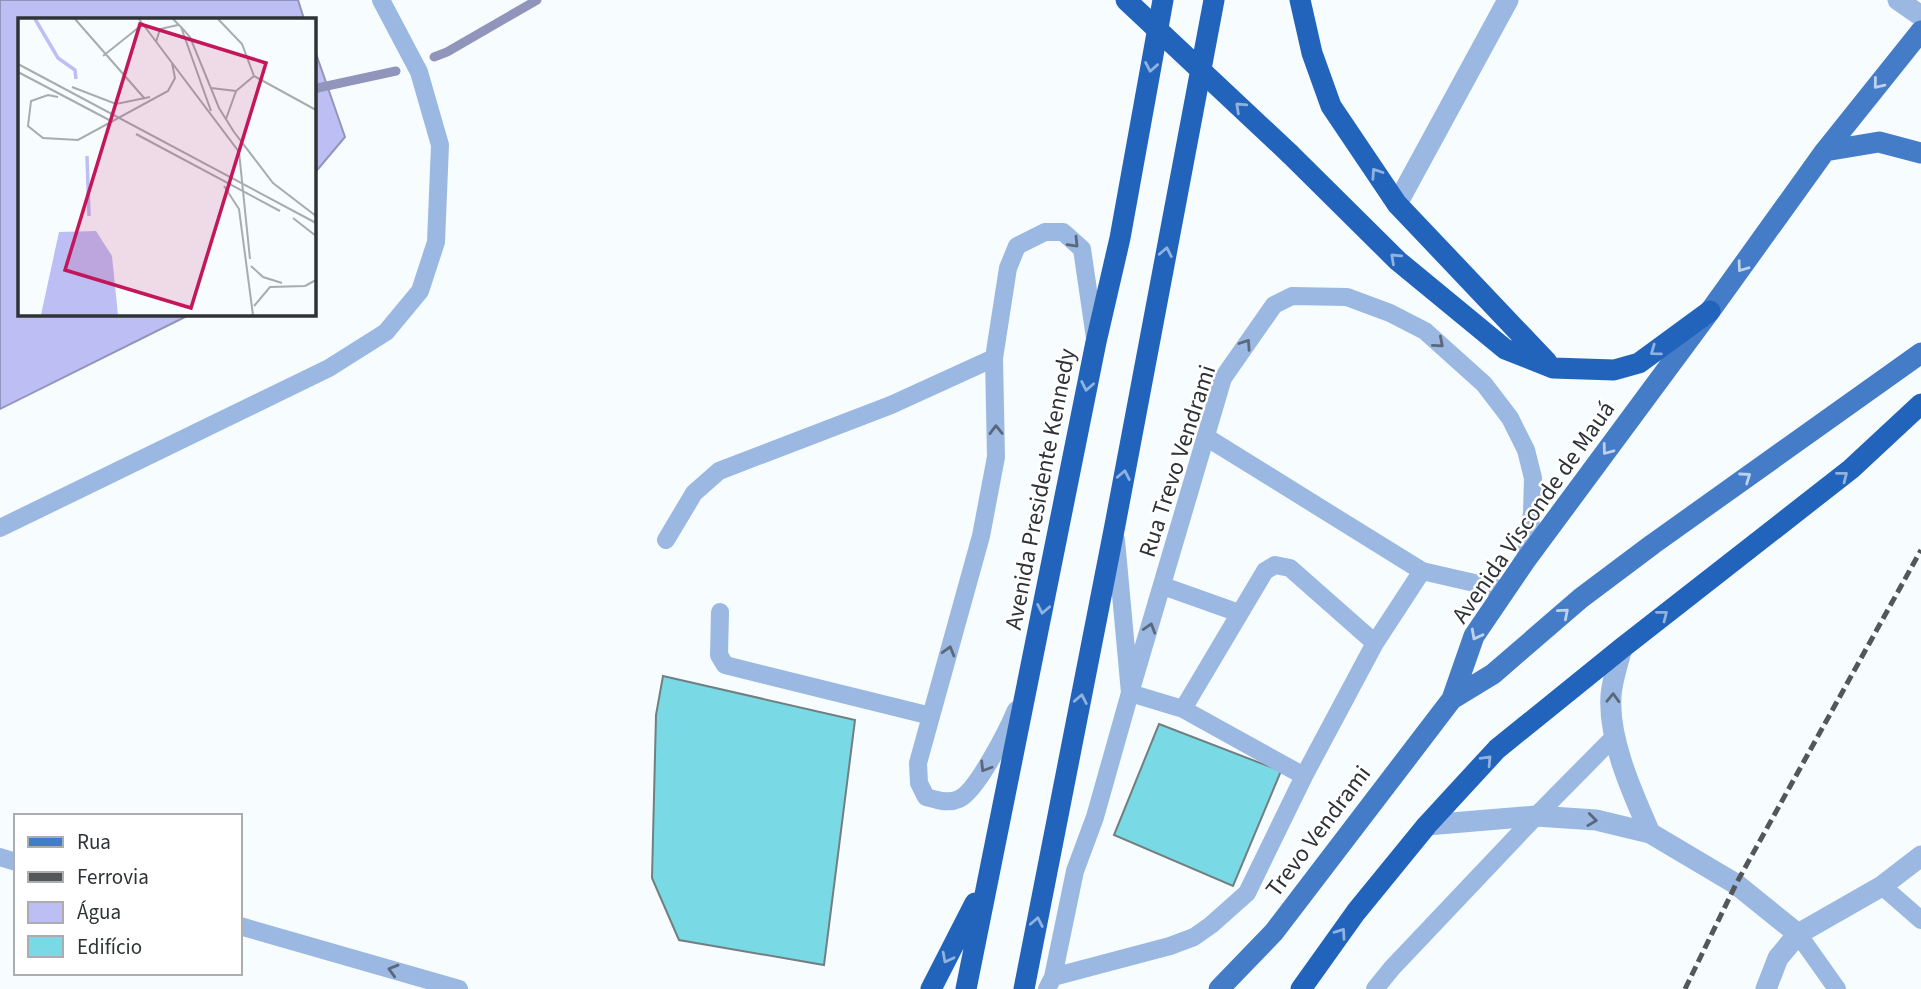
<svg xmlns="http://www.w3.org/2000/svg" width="1921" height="989" font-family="'Source Sans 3',sans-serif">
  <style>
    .water { fill: #bdbff4; stroke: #9295bb; stroke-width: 2 }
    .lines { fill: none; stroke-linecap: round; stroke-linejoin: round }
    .stream { stroke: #9295bb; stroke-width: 9 }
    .building { fill: #79dae5; stroke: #727f80; stroke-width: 2 }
    .lane { stroke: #9ab8e1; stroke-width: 18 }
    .street { stroke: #9ab8e1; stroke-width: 21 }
    .primary { stroke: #457cc7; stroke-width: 21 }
    .highway { stroke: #2264bc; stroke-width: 21 }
    .rail { stroke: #53575a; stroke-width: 5; stroke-dasharray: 10 5; stroke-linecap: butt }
    .highway-bridge { stroke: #2264bc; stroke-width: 21 }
    .oneway { stroke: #90b2de }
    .oneway2 { stroke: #bed1eb }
    .oneway3 { stroke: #5a687a }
    .labels { text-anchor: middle; stroke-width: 5; stroke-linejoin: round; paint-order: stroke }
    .street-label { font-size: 24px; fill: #2f3336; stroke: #fff }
    .inset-river { fill: none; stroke: #bdbff4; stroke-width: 3.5 }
    .inset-road { fill: none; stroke: #a7acaf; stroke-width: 2 }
    .view { fill: #c2185b; fill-opacity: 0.15; stroke: #c2185b; stroke-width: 3.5 }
    .inset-edge { fill: none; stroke: #2f3336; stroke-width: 3.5 }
  </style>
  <rect width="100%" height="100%" fill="#f7fcff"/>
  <path class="water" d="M0 0H298L304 19H19V313H193L0 409Z
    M313 45 345 137 313 175Z"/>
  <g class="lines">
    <path class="stream" d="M434 57 447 52 537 0
      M313 89 396 71"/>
  </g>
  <path class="building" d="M663 676 855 720 824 965 679 940 652 878 656 715Z
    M1159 724 1281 771 1233 886 1114 835Z"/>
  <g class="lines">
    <path class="lane" d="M1206 437 1422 571 1505 590
      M0 528 329 368 386 332 420 291 436 242 440 145 419 72 381 0
      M666 540 694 493 719 471 891 405 994 358
      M1163 586 1239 613
      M720 612 719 655 725 665 931 716
      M1130 693 1223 378 1274 305 1292 296 1347 297 1390 313 1425 331 1484 384 1510 418 1526 450 1533 478 1532 513 1525 561
      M1130 693 1183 709 1304 776
      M1183 709 1265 571 1275 565 1290 568 1375 643
      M1016 710C1008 729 977 791 959 799 948 804 937 800 926 797L919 783 918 763 981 536 996 457 994 358 1008 268 1017 246 1045 232H1063L1082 249 1095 338
      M0 857 16 862
      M1882 886 1921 920
      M240 926 459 989
      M1798 934 1837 989
      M1053 977 1170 946 1194 937 1211 925 1247 893 1304 776 1375 643 1422 571
      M1047 989 1053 977 1075 871 1095 817 1130 693 1116 540
      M1375 989 1392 968 1536 816 1615 736"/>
    <path class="street" d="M1898 0 1921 16
      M1397 204 1508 0
      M1622 648C1618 663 1612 680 1611 696 1608 740 1633 794 1650 833
      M1427 825 1536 816 1596 820 1650 833 1736 884 1798 934 1778 958 1766 989
      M1798 934 1882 886 1921 856"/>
    <path class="primary" d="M1825 151 1879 142 1921 153
      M1452 699 1493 674 1581 598 1653 544 1921 353
      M1219 989 1274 932 1452 699 1474 636 1525 561 1710 311 1825 151 1921 31"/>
    <path class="highway" d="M1300 0 1312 53 1331 106 1397 204 1547 362
      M1290 154 1398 261 1505 349 1553 368 1614 370 1639 363 1710 311
      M931 989 975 903
      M966 989 1096 342 1120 238 1163 0
      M1024 989 1115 525 1214 0
      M1301 989 1356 912 1427 825 1497 749 1622 648 1851 469 1921 404"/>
    <path class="rail" d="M1685 989 1736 884 1921 550"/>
    <path class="highway-bridge" d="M1126 0 1290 154"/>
  </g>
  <defs><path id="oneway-chevron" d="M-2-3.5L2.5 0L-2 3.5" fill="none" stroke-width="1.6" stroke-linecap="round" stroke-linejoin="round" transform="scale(1.75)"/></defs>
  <g class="oneway">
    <use href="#oneway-chevron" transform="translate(1151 67) rotate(100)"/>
    <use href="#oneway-chevron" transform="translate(1240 107) rotate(-137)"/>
    <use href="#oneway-chevron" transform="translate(1376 173) rotate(-124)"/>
    <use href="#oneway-chevron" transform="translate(1166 252) rotate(-79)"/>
    <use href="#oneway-chevron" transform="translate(1395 258) rotate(-137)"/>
    <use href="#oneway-chevron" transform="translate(1655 351) rotate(144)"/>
    <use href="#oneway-chevron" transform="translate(1087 386) rotate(101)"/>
    <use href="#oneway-chevron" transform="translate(1124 475) rotate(-79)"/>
    <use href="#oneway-chevron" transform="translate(1843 476) rotate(-38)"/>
    <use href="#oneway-chevron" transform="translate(1043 609) rotate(101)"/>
    <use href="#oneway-chevron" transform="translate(1663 615) rotate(-38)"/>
    <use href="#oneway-chevron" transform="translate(1081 699) rotate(-79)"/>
    <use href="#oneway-chevron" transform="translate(1487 760) rotate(-47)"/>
    <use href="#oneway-chevron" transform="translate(1037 922) rotate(-79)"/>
    <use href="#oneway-chevron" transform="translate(1341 933) rotate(-55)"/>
    <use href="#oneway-chevron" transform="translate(947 958) rotate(117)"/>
  </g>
  <g class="oneway2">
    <use href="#oneway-chevron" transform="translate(1878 84) rotate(129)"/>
    <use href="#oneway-chevron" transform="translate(1742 267) rotate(126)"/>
    <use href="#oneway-chevron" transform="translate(1607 450) rotate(127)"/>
    <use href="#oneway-chevron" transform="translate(1746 477) rotate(-35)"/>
    <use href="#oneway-chevron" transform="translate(1564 613) rotate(-41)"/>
    <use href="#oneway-chevron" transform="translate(1476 635) rotate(118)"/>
  </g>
  <g class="oneway3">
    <use href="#oneway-chevron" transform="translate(1074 243) rotate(46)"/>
    <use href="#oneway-chevron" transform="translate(1439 343) rotate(41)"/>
    <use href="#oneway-chevron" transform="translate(1246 344) rotate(-56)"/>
    <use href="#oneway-chevron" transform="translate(996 430) rotate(-91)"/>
    <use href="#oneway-chevron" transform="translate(1150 628) rotate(-73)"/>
    <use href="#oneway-chevron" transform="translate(949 651) rotate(-74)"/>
    <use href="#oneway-chevron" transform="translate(1613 698) rotate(-88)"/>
    <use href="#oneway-chevron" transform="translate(985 767) rotate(122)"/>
    <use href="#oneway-chevron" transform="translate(1592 820) rotate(7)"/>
    <use href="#oneway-chevron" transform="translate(393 970) rotate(-164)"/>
  </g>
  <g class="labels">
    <g class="street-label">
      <text transform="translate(1177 461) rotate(-72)" y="8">Rua Trevo Vendrami</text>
      <text transform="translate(1040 489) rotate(-79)" y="8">Avenida Presidente Kennedy</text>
      <text transform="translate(1533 512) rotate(-55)" y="8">Avenida Visconde de Mauá</text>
      <text transform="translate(1318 831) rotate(-53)" y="8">Trevo Vendrami</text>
    </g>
  </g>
  <g transform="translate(18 18)">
    <rect width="298" height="298" fill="#f7fcff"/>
    <path d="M78 213 94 238 100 297H23L41 214Z" fill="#bdbff4"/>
    <path class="inset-river" d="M17 1 40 40 57 52 58 61M69 138 71 198"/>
    <path class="inset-road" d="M57 1 127 81M121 1 221 134 232 241M155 1 163 9 193 93M200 1 224 26 236 58M163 9 172 19 201 90 216 114 255 165 298 198M138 24 142 11 160 7M85 38 125 6M0 46 298 205M0 54 95 104M54 69 98 86 132 79M193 70 218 73M40 79 30 77 13 83 10 108 25 120 60 122 150 73 157 60 154 45M208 101 218 73 236 58 298 92M118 116 262 193M206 168 221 191 235 297M275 200 298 218M233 248 245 259 264 265M236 288 252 269 287 268 298 262"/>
    <path class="view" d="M122 6 248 45 173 290 47 252Z"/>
    <rect width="298" height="298" class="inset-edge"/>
  </g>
  <rect x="14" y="814" width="228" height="161" fill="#ffffff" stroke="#acadaf" stroke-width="2"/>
  <rect x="28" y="837" width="35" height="10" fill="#457cc7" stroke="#acadaf" stroke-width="2"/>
  <text x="77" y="849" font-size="21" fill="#2f3336">Rua</text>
  <rect x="28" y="872" width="35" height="10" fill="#53575a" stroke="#acadaf" stroke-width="2"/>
  <text x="77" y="884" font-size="21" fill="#2f3336">Ferrovia</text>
  <rect x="28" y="902" width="35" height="21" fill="#bdbff4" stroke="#acadaf" stroke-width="2"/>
  <text x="77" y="919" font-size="21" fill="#2f3336">Água</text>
  <rect x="28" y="936" width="35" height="21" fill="#79dae5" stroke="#acadaf" stroke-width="2"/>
  <text x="77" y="954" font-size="21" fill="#2f3336">Edifício</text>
</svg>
